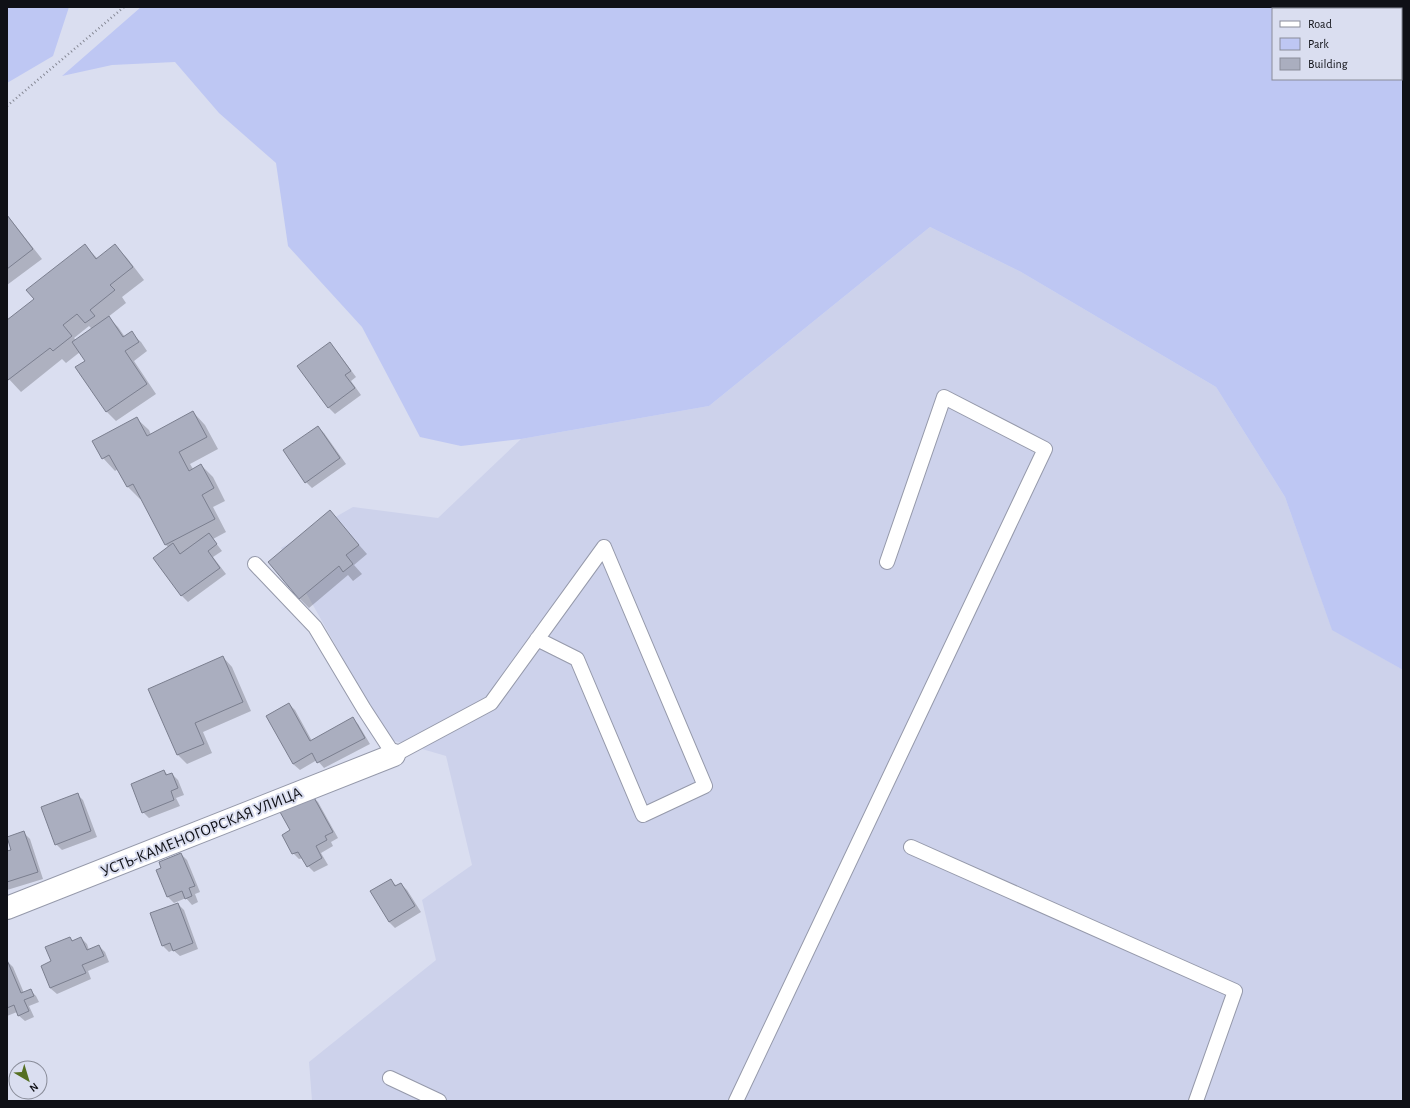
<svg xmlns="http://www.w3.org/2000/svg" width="1410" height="1108" font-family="'Alegreya Sans',sans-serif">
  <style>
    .built { fill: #cdd2eb }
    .green { fill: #bec7f3; fill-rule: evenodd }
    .shadow { fill: #0003; fill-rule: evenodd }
    .building { fill: #aaaebf; stroke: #7b7f8f }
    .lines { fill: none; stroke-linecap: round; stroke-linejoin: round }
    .lane-casing { stroke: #9599aa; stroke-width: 16 }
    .street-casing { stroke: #9599aa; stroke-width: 24 }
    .path { stroke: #838692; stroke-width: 2.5; stroke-dasharray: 1 3; stroke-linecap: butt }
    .lane { stroke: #fff; stroke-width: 14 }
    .street { stroke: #fff; stroke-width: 22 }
    .labels { text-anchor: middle; stroke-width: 4; stroke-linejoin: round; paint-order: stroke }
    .street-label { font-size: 16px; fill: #0f1016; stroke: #dadef0 }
  </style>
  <rect width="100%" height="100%" fill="#dadef0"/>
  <path class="built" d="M930 227 1021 272 1216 387 1285 497 1332 629 1403 670V1101H312L309 1062 436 960 422 900 472 865 446 756 388 739 281 548 353 507 438 518 521 439 709 406Z"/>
  <path class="green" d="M7 7H69L53 56 7 83Z
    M141 7H1403V670L1332 630 1285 497 1216 387 1021 272 930 227 709 406 521 439 461 446 420 437 362 327 288 246 276 163 219 113 175 62 112 65 62 76ZM1273 9H1401V79H1273Z"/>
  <path class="shadow" d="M7 215 42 259 7 285Z
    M85 246 98 259 115 246 127 258 144 280 122 297 126 303 108 317 118 327 125 337 131 333 141 342 147 351 134 361 156 394 116 421 107 412 76 367 86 361 80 352 66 363 62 359 21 392 7 377V321L35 299ZM89 326 92 329 76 340 74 338Z
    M330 344 336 350 356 377 351 381 361 395 335 414 329 408 298 367Z
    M193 412 205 425 218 449 190 464 193 469 201 465 213 477 225 501 213 507 226 532 213 539 222 551 213 557 226 574 188 602 182 596 154 558 169 548 166 545 141 498 140 499 127 486 118 469 115 471 103 458 136 418 149 430 151 435Z
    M318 427 324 433 346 464 312 488 306 482Z
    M330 512 367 554 354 565 362 574 353 581 348 575 309 608 299 598Z
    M223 657 232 667 251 711 203 732 212 753 187 764 177 754Z
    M289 704 295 710 312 741 352 718 358 724 370 744 324 768 317 760 300 770 293 764Z
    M164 771 168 775 172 774 178 780 184 795 176 798 180 806 149 818 143 812Z
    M77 794 83 800 97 837 62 850 56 844Z
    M312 796 318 802 338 838 331 842 333 846 321 853 328 865 314 872 308 866 303 858 299 859 293 853 291 831Z
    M24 833 30 839 43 879 7 890V852L13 851Z
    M181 854 187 860 200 892 195 894 198 902 192 905 186 898 174 903 168 897 157 870 163 868Z
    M390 880 397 886 401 884 407 890 421 912 395 928 389 922Z
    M178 904 184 910 198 949 180 956 173 950 169 952 163 946Z
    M70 938 73 941 81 938 87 944 89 950 99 946 105 952 109 962 88 971 91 979 57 994 50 988 53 962Z
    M7 961 13 967 24 993 30 990 36 996 39 1002 29 1006 34 1017 25 1021 18 1015 17 1012 7 1016Z"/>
  <path class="building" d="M7 215 33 249 7 269Z
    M85 244 96 259 115 244 133 267 110 285 115 290 90 310 95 316 85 323 77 314 63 325 72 336 53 351 50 348 8 380 7 378V320L34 299 26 290Z
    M109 316 123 337 132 331 139 342 125 351 147 384 106 412 75 367 85 361 72 342Z
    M330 342 351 371 345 375 355 388 328 408 297 366Z
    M193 411 207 437 179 452 189 471 201 464 214 488 202 495 215 519 165 545 133 484 127 487 109 455 102 459 92 441 137 417 147 436Z
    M318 426 340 458 305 483 283 450Z
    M330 510 359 545 346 555 353 564 343 572 339 566 299 599 268 562Z
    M209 533 217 544 208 551 220 568 181 596 153 558 173 543 180 554Z
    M223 656 243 702 195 723 204 744 177 755 148 689Z
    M289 703 310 741 353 717 365 738 317 763 312 753 293 764 266 716Z
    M164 770 166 775 172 773 178 788 171 791 174 800 142 813 131 784Z
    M78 793 91 831 55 845 41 807Z
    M312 794 333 832 325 836 327 840 316 846 322 858 307 867 298 852 292 854 282 835 290 830 280 812Z
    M24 831 38 872 7 882V851L11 850 7 837Z
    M181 853 195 886 189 888 192 896 185 899 182 891 167 897 156 870 161 868 159 862Z
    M391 879 395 886 401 883 415 906 389 922 370 891Z
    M178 903 193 943 173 951 170 943 162 946 150 913Z
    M70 937 72 941 81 937 87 950 99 945 104 956 82 965 86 973 50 988 41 966 51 961 45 947Z
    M7 960 21 993 31 989 34 996 24 1000 29 1011 18 1016 14 1005 7 1008Z"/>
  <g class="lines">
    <g class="lane-casing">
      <path id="lane" d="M255 564 315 627 364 709 394 755 491 703 604 547
        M537 639 577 659 643 815 705 786 604 547
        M911 847 1235 991 1196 1101
        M390 1078 439 1101
        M736 1101 1045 449 944 397 887 562"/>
    </g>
    <g class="street-casing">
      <path id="street" d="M7 908 394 755"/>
    </g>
    <path class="path" d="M7 106 124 7"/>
    <use href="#lane" class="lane"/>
    <use href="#street" class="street"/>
  </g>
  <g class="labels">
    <g class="street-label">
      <text transform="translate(201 831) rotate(-22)" y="6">УСТЬ-КАМЕНОГОРСКАЯ УЛИЦА</text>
    </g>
  </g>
  <rect width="1410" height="1108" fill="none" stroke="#0f1016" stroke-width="16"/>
  <rect x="1272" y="8" width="130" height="72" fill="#dadef0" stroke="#898c99"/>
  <rect x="1280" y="21" width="20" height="6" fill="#ffffff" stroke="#898c99"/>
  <text x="1308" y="28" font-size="12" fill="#0f1016">Road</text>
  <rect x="1280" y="38" width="20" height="12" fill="#bec7f3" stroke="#898c99"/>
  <text x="1308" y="48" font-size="12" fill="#0f1016">Park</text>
  <rect x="1280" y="58" width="20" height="12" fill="#aaaebf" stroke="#898c99"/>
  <text x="1308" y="68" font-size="12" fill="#0f1016">Building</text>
  <g transform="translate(28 1080) rotate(142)"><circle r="19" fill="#dadef0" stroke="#898c99"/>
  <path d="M0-3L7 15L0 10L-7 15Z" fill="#556f21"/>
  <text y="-6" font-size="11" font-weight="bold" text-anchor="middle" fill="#0f1016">N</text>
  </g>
</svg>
